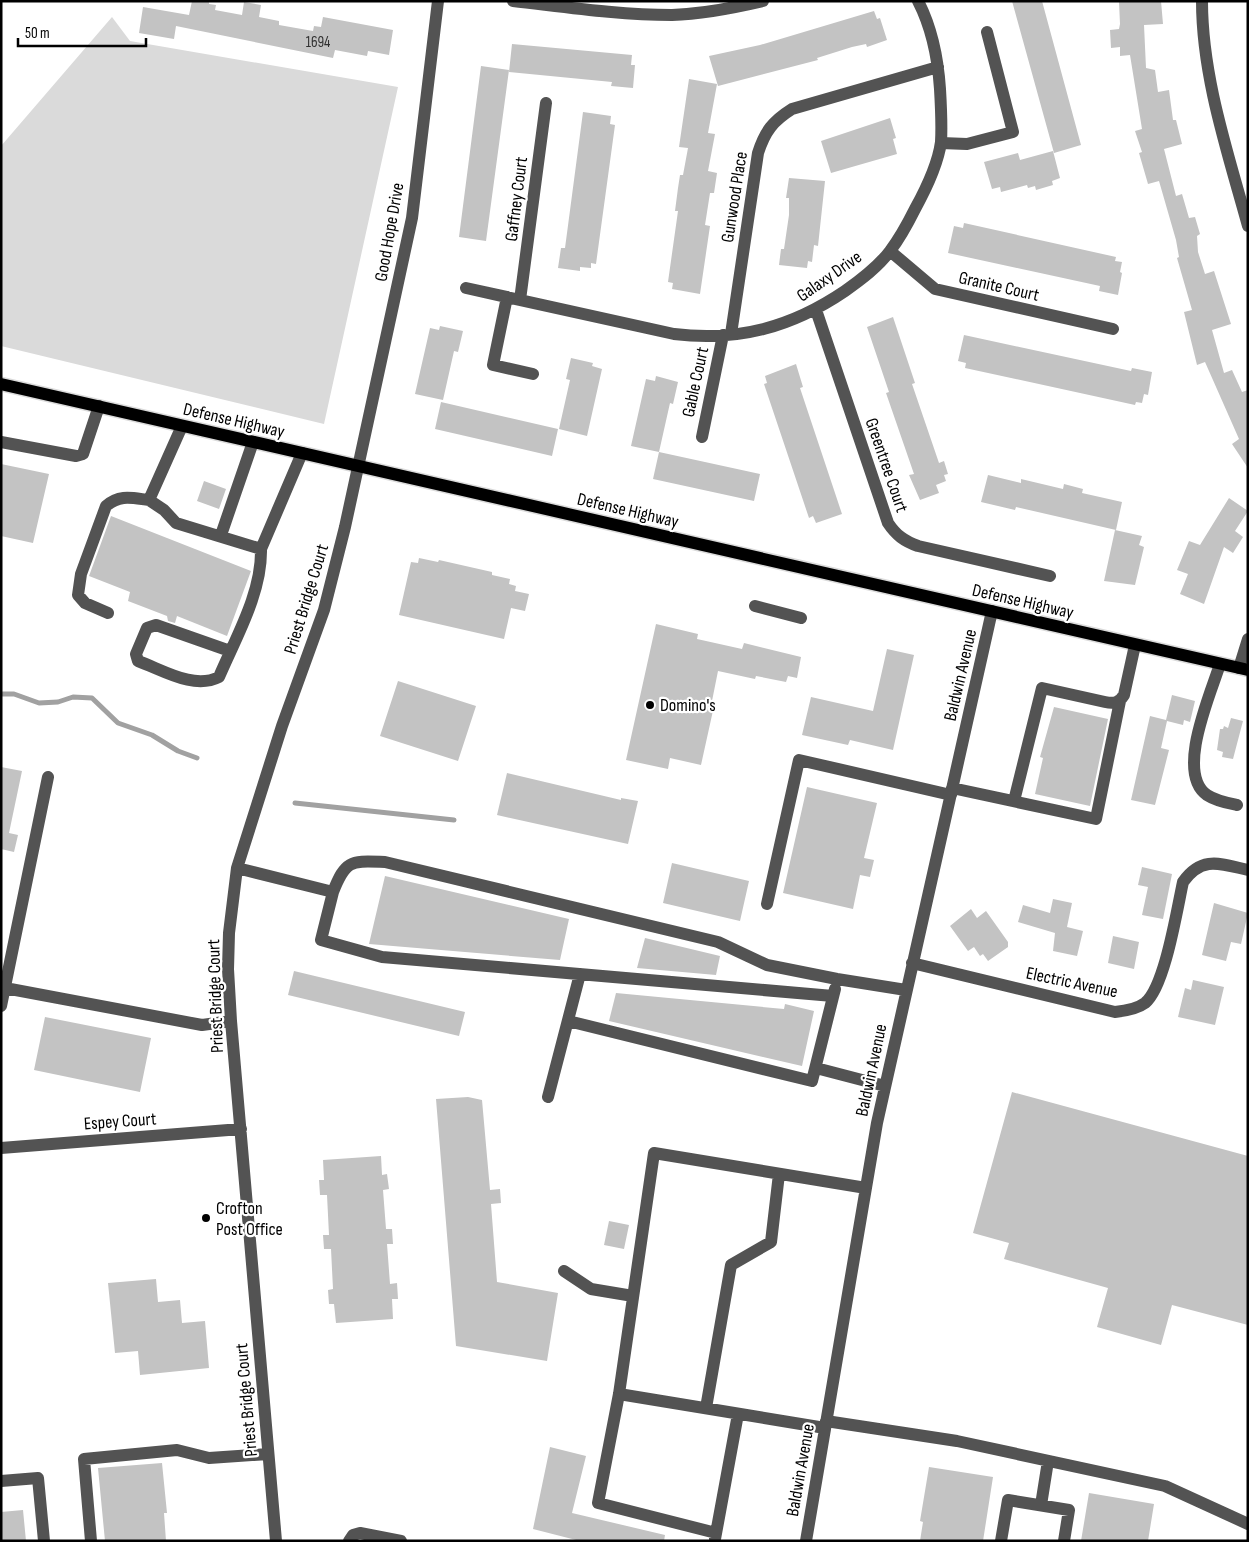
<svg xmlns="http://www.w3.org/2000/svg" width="1249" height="1542" font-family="'Sofia Sans Condensed',sans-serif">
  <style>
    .green { fill: #dadada }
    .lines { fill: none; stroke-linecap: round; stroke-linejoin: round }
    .stream { stroke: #a1a1a1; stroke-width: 5 }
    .building { fill: #c3c3c3 }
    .major-casing { stroke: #dbdbdb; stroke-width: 15 }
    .minor { stroke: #535353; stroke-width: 12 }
    .major { stroke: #000; stroke-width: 12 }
    .poi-dot { fill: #000; stroke: #fff; stroke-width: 2 }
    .labels { text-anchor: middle; stroke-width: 4.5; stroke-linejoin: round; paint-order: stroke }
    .number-label { font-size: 15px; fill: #313131 }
    .street-label { font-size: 18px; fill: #000; stroke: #fff }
    .poi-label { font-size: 18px; fill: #000; stroke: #fff; text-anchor: start }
  </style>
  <rect width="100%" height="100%" fill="#fff"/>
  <path class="green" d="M112 17 130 41 398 87 324 424 1 346V146Z"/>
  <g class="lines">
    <path class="stream" d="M1 694H14L39 703 58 702 73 697 92 698 118 723 152 735 178 751 197 758
      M295 803 454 820"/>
  </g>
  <path class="building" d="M192 1H209V4L216 5 215 10 242 15 244 2 261 5 259 17 279 21V25L313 31 314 26 321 27 323 17 393 30 389 55 368 51 367 56 335 50 333 58 176 26 174 39 139 33 143 7 189 15Z
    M1012 1H1042L1081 145 1054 153Z
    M1161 1 1163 24 1144 25 1146 68 1155 70 1158 92 1169 90 1173 120H1176L1182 144 1164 149 1176 196 1182 194 1189 218 1195 217 1200 234 1197 236 1198 252 1205 274 1214 271 1231 324 1212 330 1224 373 1232 370 1242 392 1248 390V468L1232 444 1239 439 1205 362 1197 365 1184 312 1192 310 1177 258 1179 257 1176 240 1159 181 1148 184 1139 153 1142 152 1135 131 1142 129 1130 55 1120 56V47L1111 48 1110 30 1119 29 1120 24 1119 2Z
    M874 11 877 19 880 18 887 40 867 47 866 44 852 47 817 58 818 60 718 86 709 56 760 45Z
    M512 44 632 55 631 65H635L633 88 611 86 612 82 509 72Z
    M481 66 509 70 486 241 459 237Z
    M689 79 717 84 708 133 715 134 708 171 717 173 714 193H710L705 225 710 226 700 294 672 289 673 283 668 282 678 211H675L678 188 680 175H683L688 148 679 147Z
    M583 112 611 116 610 124 615 125 596 264 591 263V268L580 267V271L558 268 561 248H565L567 233Z
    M890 118 896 138 893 139 897 154 831 173 821 141Z
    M1053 151 1060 178 1052 181 1053 185 1036 190 1035 186 1028 188 1027 185 1001 192 1000 187 992 189 984 162 1018 153 1020 160Z
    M789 178 825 181 818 246 814 245 812 262 808 261 807 268 779 265 781 249H784L789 215V198H786Z
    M964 223 1116 257 1115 261 1122 262 1120 272 1122 273 1118 295 1099 291 1100 286 948 253 954 226 963 228Z
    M893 317 915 383 912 384 939 463 944 461 948 474 944 475 946 481 936 485 939 493 920 500 909 475 914 474 886 393 889 392 867 327Z
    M440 326 463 331 458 352 454 351 443 400 415 394 430 328 439 330Z
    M964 335 1131 371 1132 368 1152 372 1148 395 1144 394 1142 403 1136 402 1135 405 965 368 966 363 958 361Z
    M571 358 593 363 592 366 602 369 587 436 559 429 570 380 566 379Z
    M796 364 803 387 800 388 842 514 816 523 813 516 809 518 764 384 767 383 765 376Z
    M656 376 678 382 673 404 670 403 659 452 631 446 646 379 655 381Z
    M441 402 558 429 552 456 435 429Z
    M659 452 760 474 754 501 653 479Z
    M1 464 49 474 33 543 1 536Z
    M988 475 1021 483V479L1063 489 1064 484 1083 489 1082 493 1122 502 1116 530 1016 507 1015 510 981 502Z
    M204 481 226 489 219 509 197 501Z
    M1229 498 1248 511 1235 531 1243 537 1233 553 1224 547 1204 604 1180 594 1188 574 1177 570 1189 541 1200 545Z
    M111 516 251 571 227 636 177 616 175 623 168 621 167 616 128 601 130 592 89 576Z
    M1115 530 1142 536 1139 545 1144 547 1135 585 1104 581Z
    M419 558 438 562 439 560 492 572V575L510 579 509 584 516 586 515 591 529 594 525 611 511 608 504 639 399 615 411 562 418 563Z
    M656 624 698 634 697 639 742 649 744 643 801 657 797 678 788 676 786 682 756 676 755 679 718 671 711 706H714L701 765 670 758 668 769 626 760Z
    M887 649 914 655 893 750 850 740 848 745 802 735 811 697 873 711Z
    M398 681 476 706 458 761 380 736Z
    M1172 695 1195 701 1190 722 1184 720 1183 725 1167 721 1161 748 1169 750 1155 805 1131 800 1150 716 1166 720Z
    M1054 707 1108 719 1090 806 1035 794 1043 758 1040 757Z
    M1231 718 1243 721 1233 759 1222 757 1223 752 1217 750 1220 729H1223L1224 726 1228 728Z
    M1 767 22 771 9 833 18 835 14 852 1 849Z
    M507 773 621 800V798L638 801 628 844 497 815Z
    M807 787 877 803 864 858 874 860 870 877 860 875 853 909 783 893Z
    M672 863 749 881 740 921 663 903Z
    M1142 867 1172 874 1163 919 1142 915 1148 887 1138 885Z
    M385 876 569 919 560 960 369 944Z
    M1053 899 1072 903 1067 927 1083 931 1077 956 1053 951 1055 933 1018 922 1023 905 1050 913Z
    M1214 903 1248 913 1241 944 1231 942 1226 961 1202 955Z
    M971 909 977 918 986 911 1008 942V947L988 961 983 954 980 956 974 947 968 951 950 926Z
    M1113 936 1139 942 1134 969 1108 963Z
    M645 938 720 956 716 975 637 968Z
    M294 971 465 1012 459 1036 288 995Z
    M1193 980 1224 987 1215 1025 1178 1017 1185 988 1191 990Z
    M616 993 784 1009 785 1004 814 1011 802 1066 609 1021Z
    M45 1017 151 1038 140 1092 34 1070Z
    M1012 1092 1248 1156V1325L1172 1305 1161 1345 1097 1327 1108 1288 1004 1259 1009 1243 973 1233Z
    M468 1097 482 1100 490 1190 500 1189 501 1203 491 1204 497 1282 558 1293 547 1361 456 1346 436 1099Z
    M381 1156 382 1175 387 1174 389 1189 383 1190 386 1229H392L393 1244H387L390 1284 397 1283 398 1299H392L393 1319 336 1323 334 1304H329L328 1290 333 1289 331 1249H324L323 1235H329L327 1195H320L319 1180H324L323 1160Z
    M609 1221 629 1225 624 1249 604 1245Z
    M156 1279 158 1302 180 1300 182 1323 205 1321 209 1368 140 1375 138 1351 115 1353 108 1283Z
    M550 1447 586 1456 572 1513 665 1535 664 1541H580L533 1529Z
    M162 1463 167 1513H164L166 1541H105L98 1468Z
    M929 1467 993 1477 983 1541H920L923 1522 920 1521Z
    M1089 1493 1154 1504 1148 1541H1081Z
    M23 1510 26 1541H1V1512Z"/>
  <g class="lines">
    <g class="major-casing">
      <path id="major" d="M1 384 1248 670"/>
    </g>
    <path class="minor" d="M513 1C566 7 619 15 672 15 703 14 733 8 763 1
      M1202 1C1202 77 1228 153 1248 226
      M941 143 967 144 1013 132 987 32
      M890 251 935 289 1113 329
      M466 288 674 334C738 342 792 327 845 291 862 279 878 267 890 251 900 238 908 223 915 209 926 189 938 164 941 142 942 125 941 106 940 89 938 59 932 28 918 1
      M507 297 493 365 533 374
      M520 300 546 103
      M816 310 888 523C896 535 904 541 918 546L1050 576
      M731 334 758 153C765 131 773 121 792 109L938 67
      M182 426 149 500 164 510 176 523 261 549 302 453
      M702 437 723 335
      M1 442 76 456 83 454 99 406
      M221 535 253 442
      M755 606 801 618
      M108 613 85 603 78 595 81 574 106 506C120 494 132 498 149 500
      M230 651 156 625 147 628 136 654 138 661C163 670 194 690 219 677 236 637 262 593 261 549
      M1220 664C1211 693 1175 773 1207 795 1216 801 1227 803 1237 805
      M1239 668 1248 639
      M952 788 1096 819 1120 701
      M1014 801 1042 688 1105 702C1114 704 1119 703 1124 695L1135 645
      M237 868 333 892 321 940 382 957 833 996
      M333 892C346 859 351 861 385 862L718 942 767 965 837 979 906 990
      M767 904 799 760 951 795
      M912 963 1115 1012C1125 1011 1137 1009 1145 1003 1165 987 1177 909 1183 882 1202 855 1221 864 1248 870
      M5 988 202 1025 231 1021
      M1 1006 48 777
      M568 1021 812 1081 835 989
      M816 1068 885 1086
      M548 1097 580 974
      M1 1148 241 1129
      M564 1271 591 1289 633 1296
      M619 1394 825 1428
      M706 1408 731 1265 771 1242 779 1174
      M826 1421 957 1441 1165 1486 1248 1524
      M1 1481 38 1478 44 1541
      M1041 1505 1048 1461
      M716 1533 598 1503 619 1394 654 1153 866 1188
      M715 1539 738 1414
      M91 1541 84 1459 177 1450 209 1458 268 1454
      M276 1541 231 1021 228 969 229 933 237 868 282 726 324 610 345 527 412 218 438 1
      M349 1541 353 1535 360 1533 401 1541
      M806 1541 877 1123 992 611
      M1001 1541 1008 1500 1069 1510 1064 1541"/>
    <use href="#major" class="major"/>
  </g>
  <g class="poi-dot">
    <circle cx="650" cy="705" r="5"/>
    <circle cx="206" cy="1218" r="5"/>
  </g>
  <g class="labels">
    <g class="number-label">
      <text x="318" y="47">1694</text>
    </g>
    <g class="street-label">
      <text transform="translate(734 197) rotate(-81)" y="6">Gunwood Place</text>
      <text transform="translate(516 199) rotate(-83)" y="6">Gaffney Court</text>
      <text transform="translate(389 232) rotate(-80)" y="6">Good Hope Drive</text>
      <text transform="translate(829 276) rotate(-35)" y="6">Galaxy Drive</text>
      <text transform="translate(999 286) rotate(13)" y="6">Granite Court</text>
      <text transform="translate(695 382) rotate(-78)" y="6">Gable Court</text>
      <text transform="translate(234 420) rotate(13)" y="6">Defense Highway</text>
      <text transform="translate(887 465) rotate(71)" y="6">Greentree Court</text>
      <text transform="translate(628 510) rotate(13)" y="6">Defense Highway</text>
      <text transform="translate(306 599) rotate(-73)" y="6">Priest Bridge Court</text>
      <text transform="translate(1023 601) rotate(13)" y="6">Defense Highway</text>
      <text transform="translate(960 675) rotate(-77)" y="6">Baldwin Avenue</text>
      <text transform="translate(1072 982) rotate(12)" y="6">Electric Avenue</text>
      <text transform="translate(215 996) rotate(-92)" y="6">Priest Bridge Court</text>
      <text transform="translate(871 1070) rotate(-78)" y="6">Baldwin Avenue</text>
      <text transform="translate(120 1121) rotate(-4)" y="6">Espey Court</text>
      <text transform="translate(246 1400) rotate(-95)" y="6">Priest Bridge Court</text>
      <text transform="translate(800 1470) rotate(-80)" y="6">Baldwin Avenue</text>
    </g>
    <g class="poi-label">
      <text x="660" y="711">Domino's</text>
      <text x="216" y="1214">Crofton<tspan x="216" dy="21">Post Office</tspan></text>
    </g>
  </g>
  <rect width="1249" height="1542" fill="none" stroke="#000000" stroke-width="5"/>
  <path d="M18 38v8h128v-8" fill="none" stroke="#000000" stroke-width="2.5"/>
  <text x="25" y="38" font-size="15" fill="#000000" stroke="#ffffff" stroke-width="4" paint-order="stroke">50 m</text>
</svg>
